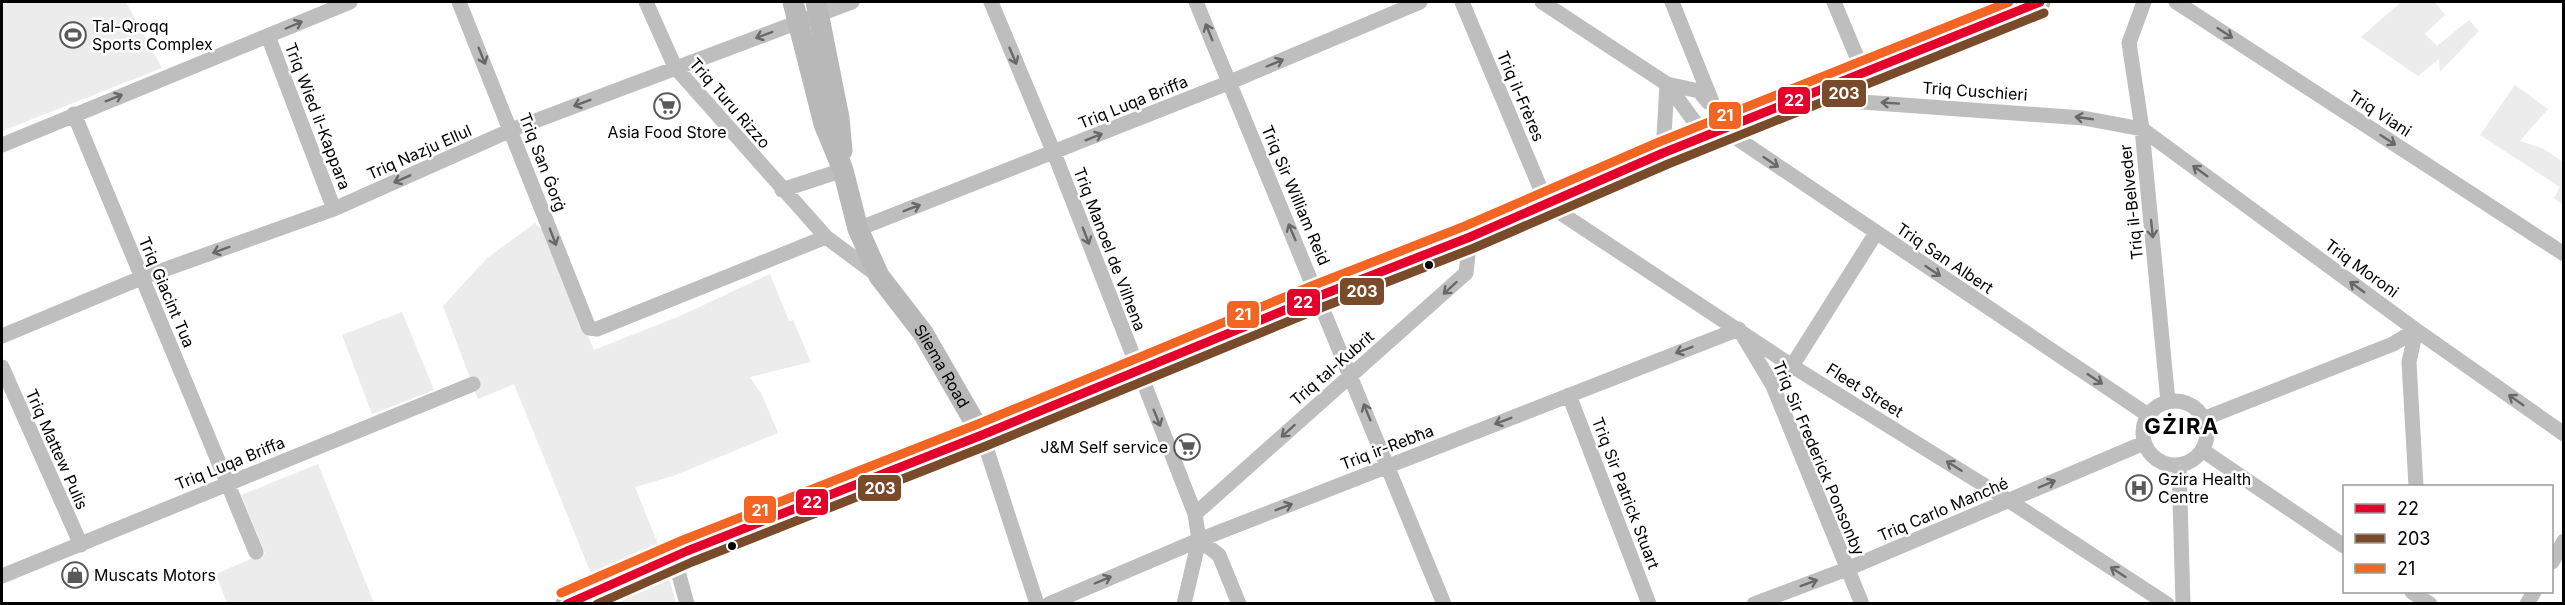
<svg xmlns="http://www.w3.org/2000/svg" width="2565" height="605" font-family="Inter,sans-serif">
  <style>
    .green { fill: #ececec }
    .lines { fill: none; stroke-linecap: round; stroke-linejoin: round }
    .minor { stroke: #bebebe; stroke-width: 15 }
    .secondary { stroke: #b8b8b8; stroke-width: 21 }
    .bus-1-casing { stroke: #fff; stroke-width: 14 }
    .bus-2-casing { stroke: #fff; stroke-width: 14 }
    .bus-3-casing { stroke: #fff; stroke-width: 14 }
    .bus-1 { stroke: #e4002b; stroke-width: 9 }
    .bus-2 { stroke: #7a4b2a; stroke-width: 9 }
    .bus-3 { stroke: #f26522; stroke-width: 9 }
    .oneway { stroke: #686868 }
    .bus-dot { fill: #000; stroke: #fff; stroke-width: 2 }
    .labels { text-anchor: middle; stroke-width: 5; stroke-linejoin: round; paint-order: stroke }
    .poi-label { font-size: 16px; fill: #000; stroke: #fff; text-anchor: start }
    .street-label { font-size: 16px; fill: #000; stroke: #fff }
    .district-label { font-size: 22px; font-weight: bold; letter-spacing: 1.5px; fill: #000; stroke: #fff }
    .line-badge { stroke: #fff; stroke-width: 2 }
    .badge-label { font-size: 16px; text-anchor: middle; font-weight: bold; fill: #fff }
  </style>
  <rect width="100%" height="100%" fill="#fff"/>
  <path class="green" d="M2 2H126L162 68 2 131Z
    M2401 2H2435L2445 15 2425 34 2437 46 2469 20 2479 31 2440 72 2439 59 2418 76 2361 37Z
    M2515 85 2548 109 2520 141 2544 149 2563 162V205L2554 198 2560 187 2480 135Z
    M535 223 545 233 594 350 680 316 770 274 789 321 793 320 811 362 750 377 762 395 778 433 673 476 635 487 660 549 592 576 514 384 478 399 443 306 487 258Z
    M402 312 434 390 372 414 342 335Z
    M318 464 374 603H227L216 574 265 553 241 495Z
    M668 573 676 603 593 604Z"/>
  <g class="lines">
    <path class="minor" d="M459 2 589 328 597 329 826 237
      M646 2 675 67 826 237 877 275
      M991 2 1054 153 1195 514 1199 540 1184 604
      M1196 2 1444 604
      M1462 2 1547 204 1792 366 2008 500 2167 604
      M1542 2 1667 84 1705 136
      M1672 2 1723 129 2148 415
      M1834 2 1864 74
      M2144 2 2129 43 2142 129 2168 402
      M2176 2 2564 254
      M268 36 334 209
      M1667 84 1699 91 1708 102
      M1807 98 2083 118 2142 129 2416 330 2564 434
      M74 114 256 552
      M2 145 350 2
      M1663 153 1667 84
      M782 190 843 170
      M858 229 1223 85 1420 2
      M1742 334 1773 386 1862 604
      M2 336 141 278 334 209 511 130 852 2
      M2 367 81 545
      M1773 386 1792 366 1876 233
      M1569 395 1649 604
      M2143 433a32 32 0 1 1 64 0a32 32 0 1 1-64 0Z
      M2203 419 2393 344 2416 330
      M982 435 1037 604
      M2202 450 2344 546
      M2179 466 2183 604
      M2416 486 2409 362 2416 330
      M1195 514 1466 273 1470 237
      M1199 540 1219 555 1239 604
      M674 557 687 604
      M2552 562 2564 541
      M2 576 473 384
      M2412 592 2430 604
      M1049 604 1199 540 1739 329
      M1754 604 1847 569 2144 443
      M2527 604 2534 592"/>
    <g class="secondary">
      <path id="s1" d="M793 2 824 124 843 170 858 229 879 276 923 333 982 435"/>
      <path d="M816 2 839 118 842 151"/>
      <path d="M566 604 687 551 982 435 1319 296 1470 237 1663 153 2040 2"/>
    </g>
    <g class="bus-1-casing">
      <path id="bus-1" d="M567 604 687 551 982 435 1319 296 1470 237 1663 153 2040 2"/>
    </g>
    <g class="bus-2-casing">
      <path id="bus-2" d="M597 604 692 562 986 446 1323 307 1474 248 1668 164 2044 13"/>
    </g>
    <g class="bus-3-casing">
      <path id="bus-3" d="M561 593 683 540 978 424 1314 285 1465 226 1659 142 2009 2"/>
    </g>
    <use href="#bus-1" class="bus-1"/>
    <use href="#bus-2" class="bus-2"/>
    <use href="#bus-3" class="bus-3"/>
  </g>
  <defs><path id="oneway-shaft" d="M-6 0H5M1.5-3L5.5 0L1.5 3" fill="none" stroke-width="1.6" stroke-linecap="round" stroke-linejoin="round" transform="scale(1.5)"/></defs>
  <g class="oneway">
    <use href="#oneway-shaft" transform="translate(294 25) rotate(-23)"/>
    <use href="#oneway-shaft" transform="translate(1209 32) rotate(-112)"/>
    <use href="#oneway-shaft" transform="translate(2225 33) rotate(33)"/>
    <use href="#oneway-shaft" transform="translate(764 35) rotate(160)"/>
    <use href="#oneway-shaft" transform="translate(482 56) rotate(68)"/>
    <use href="#oneway-shaft" transform="translate(1013 56) rotate(67)"/>
    <use href="#oneway-shaft" transform="translate(1275 63) rotate(-23)"/>
    <use href="#oneway-shaft" transform="translate(114 98) rotate(-22)"/>
    <use href="#oneway-shaft" transform="translate(582 103) rotate(159)"/>
    <use href="#oneway-shaft" transform="translate(1890 103) rotate(-176)"/>
    <use href="#oneway-shaft" transform="translate(2084 118) rotate(-172)"/>
    <use href="#oneway-shaft" transform="translate(1094 137) rotate(-22)"/>
    <use href="#oneway-shaft" transform="translate(2388 140) rotate(33)"/>
    <use href="#oneway-shaft" transform="translate(1771 162) rotate(34)"/>
    <use href="#oneway-shaft" transform="translate(2200 171) rotate(-144)"/>
    <use href="#oneway-shaft" transform="translate(402 179) rotate(156)"/>
    <use href="#oneway-shaft" transform="translate(912 208) rotate(-21)"/>
    <use href="#oneway-shaft" transform="translate(2152 229) rotate(84)"/>
    <use href="#oneway-shaft" transform="translate(1292 232) rotate(-113)"/>
    <use href="#oneway-shaft" transform="translate(1086 236) rotate(69)"/>
    <use href="#oneway-shaft" transform="translate(553 237) rotate(69)"/>
    <use href="#oneway-shaft" transform="translate(221 250) rotate(160)"/>
    <use href="#oneway-shaft" transform="translate(1933 271) rotate(34)"/>
    <use href="#oneway-shaft" transform="translate(2357 287) rotate(-144)"/>
    <use href="#oneway-shaft" transform="translate(1450 288) rotate(138)"/>
    <use href="#oneway-shaft" transform="translate(1684 350) rotate(159)"/>
    <use href="#oneway-shaft" transform="translate(2095 379) rotate(34)"/>
    <use href="#oneway-shaft" transform="translate(2516 400) rotate(-145)"/>
    <use href="#oneway-shaft" transform="translate(1367 412) rotate(-112)"/>
    <use href="#oneway-shaft" transform="translate(1157 418) rotate(68)"/>
    <use href="#oneway-shaft" transform="translate(1503 421) rotate(159)"/>
    <use href="#oneway-shaft" transform="translate(1288 431) rotate(138)"/>
    <use href="#oneway-shaft" transform="translate(1954 466) rotate(-148)"/>
    <use href="#oneway-shaft" transform="translate(2047 484) rotate(-23)"/>
    <use href="#oneway-shaft" transform="translate(1284 507) rotate(-21)"/>
    <use href="#oneway-shaft" transform="translate(2118 572) rotate(-147)"/>
    <use href="#oneway-shaft" transform="translate(1103 580) rotate(-23)"/>
    <use href="#oneway-shaft" transform="translate(1809 583) rotate(-20)"/>
  </g>
  <defs>
    <g id="stadium-ring" transform="scale(1.35)"><circle r="9.5" fill="#fff" stroke="#595959" stroke-width="1.5"/><path d="M0-5a6.5 5 0 1 0 0 10a6.5 5 0 1 0 0-10ZM-3.5-1.8h7v3.6h-7Z" fill="#595959"/></g>
    <g id="supermarket-ring" transform="scale(1.35)"><circle r="9.5" fill="#fff" stroke="#595959" stroke-width="1.5"/><path d="M-6-5.5h2.5l.6 2H6L4.5 2H-2.5L-4.4-4H-6ZM-1.5 3.2a1.3 1.3 0 1 0 .1 0ZM3 3.2a1.3 1.3 0 1 0 .1 0Z" fill="#595959"/></g>
    <g id="hospital-ring" transform="scale(1.35)"><circle r="9.5" fill="#fff" stroke="#595959" stroke-width="1.5"/><path d="M-5-5h3v3.5h4V-5h3V5h-3V1.5h-4V5h-3Z" fill="#595959"/></g>
    <g id="shop-ring" transform="scale(1.35)"><circle r="9.5" fill="#fff" stroke="#595959" stroke-width="1.5"/><path d="M-5-2.5h2.3a2.7 3.5 0 0 1 5.4 0H5L5.5 6h-11ZM-1.5-2.5h3a1.5 2.3 0 0 0-3 0Z" fill="#595959"/></g>
  </defs>
  <g fill-rule="evenodd">
    <use href="#stadium-ring" x="73" y="35"/>
    <use href="#supermarket-ring" x="667" y="106"/>
    <use href="#supermarket-ring" x="1187" y="447"/>
    <use href="#hospital-ring" x="2139" y="488"/>
    <use href="#shop-ring" x="75" y="575"/>
  </g>
  <g class="bus-dot">
    <circle cx="1429" cy="265" r="5"/>
    <circle cx="732" cy="546" r="5"/>
  </g>
  <g class="labels">
    <g class="poi-label">
      <text x="92" y="32">Tal-Qroqq<tspan x="92" dy="18">Sports Complex</tspan></text>
      <text x="667" y="138" text-anchor="middle">Asia Food Store</text>
      <text x="1168" y="453" text-anchor="end">J&amp;M Self service</text>
      <text x="2158" y="485">Gzira Health<tspan x="2158" dy="18">Centre</tspan></text>
      <text x="94" y="581">Muscats Motors</text>
    </g>
    <g class="street-label">
      <text transform="translate(1975 91) rotate(4)" y="6">Triq Cuschieri</text>
      <text transform="translate(1521 96) rotate(67)" y="6">Triq il-Frères</text>
      <text transform="translate(1133 102) rotate(-22)" y="6">Triq Luqa Briffa</text>
      <text transform="translate(730 103) rotate(49)" y="6">Triq Turu Rizzo</text>
      <text transform="translate(2380 113) rotate(33)" y="6">Triq Viani</text>
      <text transform="translate(318 116) rotate(69)" y="6">Triq Wied il-Kappara</text>
      <text transform="translate(419 152) rotate(-24)" y="6">Triq Nazju Ellul</text>
      <text transform="translate(543 162) rotate(69)" y="6">Triq San Ġorġ</text>
      <text transform="translate(1296 195) rotate(67)" y="6">Triq Sir William Reid</text>
      <text transform="translate(2131 202) rotate(-96)" y="6">Triq il-Belveder</text>
      <text transform="translate(1110 249) rotate(69)" y="6">Triq Manoel de Vilhena</text>
      <text transform="translate(1945 258) rotate(34)" y="6">Triq San Albert</text>
      <text transform="translate(2362 268) rotate(36)" y="6">Triq Moroni</text>
      <text transform="translate(167 292) rotate(67)" y="6">Triq Giacint Tua</text>
      <text dy="6" stroke="none"><textPath href="#s1" startOffset="398">Sliema Road</textPath></text>
      <text transform="translate(1332 368) rotate(-41)" y="6">Triq tal-Kubrit</text>
      <text transform="translate(1865 390) rotate(32)" y="6">Fleet Street</text>
      <text transform="translate(1387 447) rotate(-21)" y="6">Triq ir-Rebħa</text>
      <text transform="translate(57 449) rotate(66)" y="6">Triq Mattew Pulis</text>
      <text transform="translate(1819 458) rotate(67)" y="6">Triq Sir Frederick Ponsonby</text>
      <text transform="translate(230 463) rotate(-22)" y="6">Triq Luqa Briffa</text>
      <text transform="translate(1626 493) rotate(69)" y="6">Triq Sir Patrick Stuart</text>
      <text transform="translate(1943 509) rotate(-23)" y="6">Triq Carlo Manché</text>
    </g>
    <g class="district-label">
      <text x="2182" y="434">GŻIRA</text>
    </g>
  </g>
  <g class="line-badge">
    <rect x="1821" y="79" width="46" height="29" rx="6" fill="#7a4b2a"/>
    <rect x="1777" y="86" width="34" height="29" rx="6" fill="#e4002b"/>
    <rect x="1708" y="101" width="34" height="29" rx="6" fill="#f26522"/>
    <rect x="1339" y="277" width="46" height="29" rx="6" fill="#7a4b2a"/>
    <rect x="1286" y="288" width="35" height="29" rx="6" fill="#e4002b"/>
    <rect x="1226" y="300" width="34" height="29" rx="6" fill="#f26522"/>
    <rect x="857" y="474" width="45" height="28" rx="6" fill="#7a4b2a"/>
    <rect x="795" y="488" width="34" height="28" rx="6" fill="#e4002b"/>
    <rect x="743" y="495" width="34" height="29" rx="6" fill="#f26522"/>
  </g>
  <g class="badge-label">
    <text x="1844" y="99">203</text>
    <text x="1794" y="106">22</text>
    <text x="1725" y="121">21</text>
    <text x="1362" y="297">203</text>
    <text x="1303" y="308">22</text>
    <text x="1243" y="320">21</text>
    <text x="880" y="494">203</text>
    <text x="812" y="508">22</text>
    <text x="760" y="516">21</text>
  </g>
  <rect width="2565" height="605" fill="none" stroke="#000000" stroke-width="6"/>
  <rect x="2343" y="485" width="210" height="108" fill="#ffffff" stroke="#999999" stroke-width="1.5"/>
  <rect x="2355" y="504" width="30" height="9" fill="#e4002b" stroke="#999999" stroke-width="1.5"/>
  <text x="2397" y="515" font-size="18" fill="#000000">22</text>
  <rect x="2355" y="534" width="30" height="9" fill="#7a4b2a" stroke="#999999" stroke-width="1.5"/>
  <text x="2397" y="545" font-size="18" fill="#000000">203</text>
  <rect x="2355" y="564" width="30" height="9" fill="#f26522" stroke="#999999" stroke-width="1.5"/>
  <text x="2397" y="575" font-size="18" fill="#000000">21</text>
</svg>
